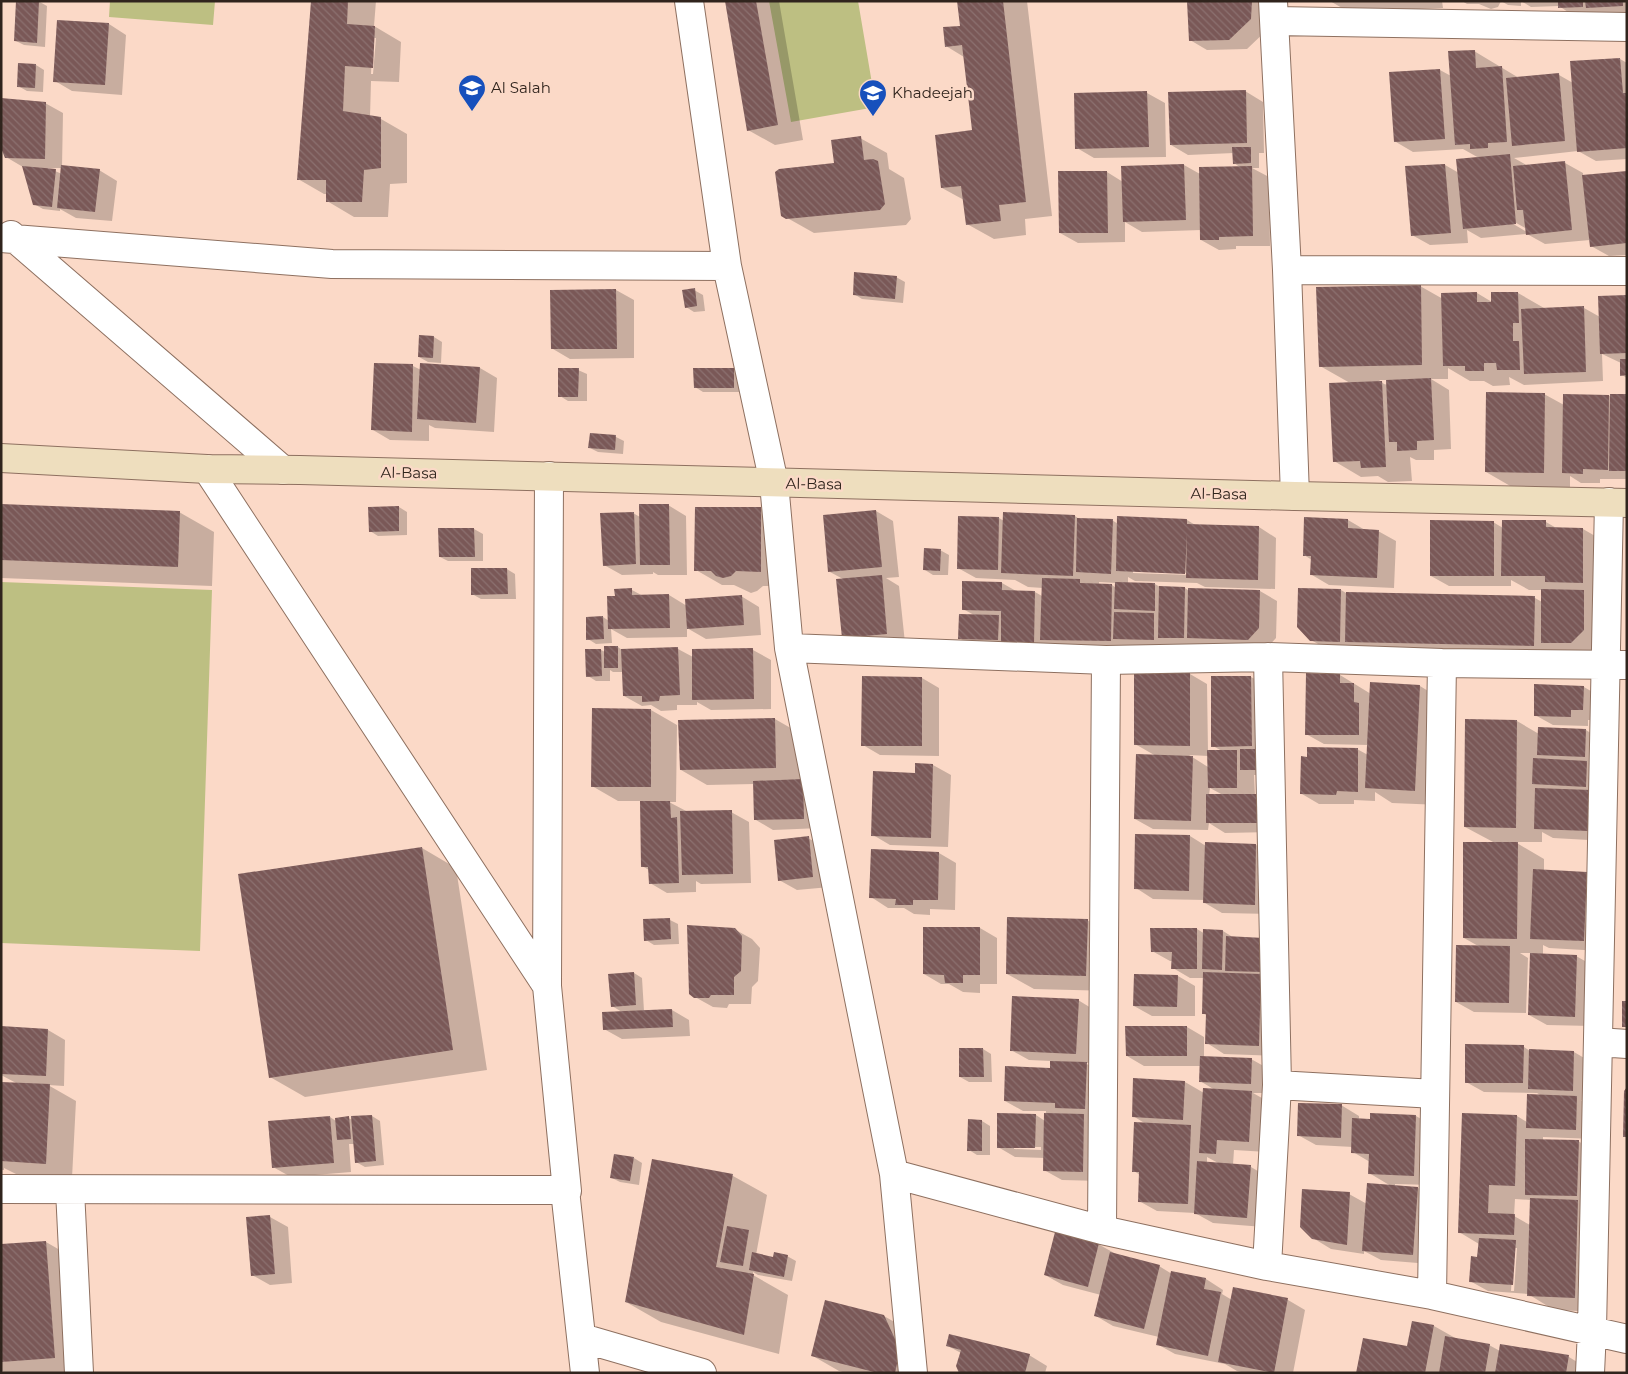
<svg xmlns="http://www.w3.org/2000/svg" width="1628" height="1374" font-family="Montserrat,sans-serif">
  <style>
    .grass { fill: #bdbf82 }
    .shadow { fill: #0003; fill-rule: evenodd }
    .building { fill: url(#building-back-hatch) }
    .lines { fill: none; stroke-linecap: round; stroke-linejoin: round }
    .street-casing { stroke: #8e7060; stroke-width: 30 }
    .secondary-casing { stroke: #8e7060; stroke-width: 30 }
    .street { stroke: #fff; stroke-width: 28 }
    .secondary { stroke: #eedebe; stroke-width: 28 }
    .labels { text-anchor: middle; stroke-width: 5; stroke-linejoin: round; paint-order: stroke }
    .poi-label { font-size: 15px; fill: #30241d; stroke: #fbd9c7; text-anchor: start }
    .street-label { font-size: 15px; fill: #30241d; stroke: #fbd9c7 }
  </style>
  <defs>
    <pattern id="building-back-hatch" width="6" height="6" patternUnits="userSpaceOnUse" patternTransform="scale(1.25)"><rect width="6" height="6" fill="#7a5857"/><path d="M-1 5l2 2M0 0l6 6M5-1l2 2" fill="none" stroke="#8c7170"/></pattern>
  </defs>
  <rect width="100%" height="100%" fill="#fbd9c7"/>
  <path class="grass" d="M110 1H215L213 25 109 17Z
    M769 1H858L876 107 791 122Z
    M1 582 212 590 200 951 1 943Z"/>
  <path class="shadow" d="M38 1 47 6 45 47 24 45 16 41Z
    M313 1H376L374 26 401 42 399 82 371 81 370 117 381 119 407 134V183L390 184 388 217H354L327 201V194H324L298 179ZM373 38H376L373 74H371Z
    M726 1H779L803 140 775 145 748 130Z
    M958 1H1027L1052 216 1025 219 1026 235 994 239 967 224 964 200 942 188 973 132 964 57 946 46 961 27Z
    M1188 1H1269L1268 29 1247 49 1207 50 1190 40Z
    M1330 1H1442L1443 8 1349 12Z
    M1462 1H1501L1498 7 1491 9 1479 4H1467Z
    M1501 1H1627V16L1577 18 1559 6 1531 7 1521 1V6L1508 5Z
    M109 24 126 35 122 95 72 91 55 81Z
    M1474 51 1519 78 1559 75 1573 83 1620 59 1627 63V159L1596 161 1578 151 1514 158 1528 166 1565 163 1583 173V176L1627 172V255L1609 256 1591 246 1590 240 1545 244 1527 234 1481 238 1467 230 1468 243 1430 245 1412 235 1445 165 1459 173 1479 158 1463 149 1413 152 1396 142 1440 70 1451 76ZM1511 220 1527 229V232L1510 222Z
    M36 65 44 70 43 92 27 91 18 86Z
    M1245 91 1263 102 1264 153H1259V168H1252L1269 177 1270 246H1236V249L1219 250 1201 240V230L1142 232 1125 222V242L1078 243 1060 233 1107 172 1123 182 1184 165 1200 174 1241 168 1234 163V153L1188 155 1171 145Z
    M1147 93 1165 103 1166 157 1094 158 1077 148Z
    M45 103 63 113 62 167 99 170 117 181 112 221 76 218 60 209V211L43 209 34 204 23 167 6 157ZM48 168H62V174L55 171 48 170Z
    M860 138 887 153 889 169 904 178 911 219 906 225 814 233 782 215Z
    M896 277 905 282 903 303 862 299 854 294Z
    M1420 286 1443 299 1477 293 1492 302 1518 293 1544 308H1584L1600 317 1627 296V378L1622 375 1621 363 1602 354 1603 381 1524 385 1509 377 1510 385 1493 386 1484 381H1470L1448 368V379H1431L1449 390 1451 449 1434 450V460H1416L1410 457 1412 481 1388 482 1378 476 1361 477 1334 461 1350 383 1320 366ZM1379 380H1387L1388 385 1384 384Z
    M616 290 634 300V358L570 359 553 349Z
    M694 290 703 295 705 311 694 312 686 307Z
    M434 337 442 342 441 363 428 362 419 357Z
    M375 364 413 366 421 370 480 368 497 378 494 432 435 428 429 425V441L390 440 373 430Z
    M733 369 742 374V392H703L695 387Z
    M578 370 587 374V401H568L560 396Z
    M1544 394 1564 405V395L1627 396V479H1600V483H1581L1570 476V487H1512L1486 472Z
    M591 435 616 437 624 441 623 454 598 452 590 448Z
    M1 505 179 512 214 532 212 586 1 578Z
    M668 505 686 516 687 575H658L653 572V574L622 575 604 565 633 513 640 517Z
    M399 507 407 512V535L378 536 370 531Z
    M761 509 787 524V586H763L757 591 751 593 734 585H722L696 570Z
    M876 511 893 521 899 577 886 578 899 586 905 643 843 637V579L830 572Z
    M1075 516 1079 519 1112 520 1118 524 1187 520 1197 526 1259 527 1276 538 1275 589 1205 587 1197 583 1135 581 1128 577V584H1155L1160 587 1185 588 1189 591H1260L1277 601 1276 638 1266 649 1177 647 1171 644V650L968 643 959 638 974 615 963 609 1002 583 1016 591 1035 592 1042 596 1043 588 1028 587 1015 580 976 578 958 568 999 518 1004 521ZM1133 571 1192 573V575L1133 573ZM1099 582 1116 583V588L1112 585H1099Z
    M1348 520 1365 530 1378 531 1396 541 1394 588 1329 585 1312 575V560L1304 555Z
    M1493 522 1503 528 1546 522 1558 529H1583L1609 544 1601 640 1589 652 1329 650 1311 640 1341 590 1346 593 1535 598 1542 602V590H1529L1511 580V586H1449L1431 576Z
    M474 529 483 534V561H448L440 557 439 530Z
    M940 550 949 555 948 575H933L925 570Z
    M507 569 515 574 516 599H481L472 594Z
    M632 590 643 596 669 595 687 606 741 596 759 607 761 635 706 639 687 628V637L627 638 611 629 612 643 596 644 588 639 603 617 609 621 616 597Z
    M618 647 622 650 678 649 693 657 753 650 771 660V709L711 710 697 702V705H677V710L661 711 651 705 642 706 624 696 623 672H613L610 670V681H596L588 676 601 650 605 652Z
    M1190 674 1207 684 1208 752 1222 751 1213 746 1212 677H1251L1269 687 1275 774 1254 775 1255 796 1278 832 1225 833 1209 823 1208 830 1153 829 1135 819 1156 756 1135 744ZM1189 755 1208 756V767ZM1210 788 1223 795H1209Z
    M1340 675 1371 694 1372 684 1420 686 1446 702 1441 805 1392 803 1375 792V801L1354 800V804H1319L1302 794 1308 758 1357 749 1368 755V745L1324 744 1306 734Z
    M922 678 939 688V756L880 755 863 745Z
    M1584 687 1601 697 1600 720H1588V726L1553 725 1535 715Z
    M651 710 677 725 676 802H669L688 812H731L749 822 751 883 701 884 696 881V892L667 893 650 883 649 870 642 866 641 801H618L592 786Z
    M775 719 801 734 821 828 773 830 756 820 754 784 707 785 681 770Z
    M1517 721 1539 734 1586 730 1603 741 1607 841 1553 838 1542 832V842H1515L1544 859V871L1586 873 1604 883 1601 951 1549 948 1543 945V955L1576 956 1594 966 1592 1026 1547 1025 1529 1015 1531 953H1520L1528 958 1526 1013 1474 1012 1456 1002 1480 947 1464 938 1495 843 1465 827Z
    M916 764 933 765 951 775 948 847 890 845 873 835 916 774Z
    M1136 835 1190 836 1206 846V843L1256 845 1274 855 1272 914 1222 913 1205 903V900L1153 899 1136 888Z
    M808 838 826 848 830 887 797 890 779 880Z
    M422 848 456 868 487 1070 305 1097 270 1077Z
    M939 853 956 863 955 910 930 909V915L914 914 904 908H888L871 897Z
    M670 920 678 924 679 944 654 945 646 940Z
    M1087 920 1114 936 1112 991 1034 989 1007 974Z
    M980 928 997 938V984H980V993L963 992 949 984H941L924 974Z
    M734 929 752 939 760 948 758 981 752 987 751 1004H729L727 1008 713 1007 695 997Z
    M1197 929 1205 934 1223 931 1231 936V938L1264 939 1277 1056 1224 1054 1207 1043V1016L1203 1013 1204 978H1190L1173 968V961H1170L1152 951Z
    M634 973 642 978 644 1011 672 1010 689 1020 690 1036 622 1039 604 1029 622 1012 612 1006Z
    M1178 976 1195 986V1016H1152L1134 1006Z
    M1078 1000 1096 1011 1094 1063H1085L1104 1074 1103 1118H1089L1101 1125 1100 1181 1062 1180 1044 1170 1045 1158 1015 1157 998 1147 1036 1115 1045 1121 1046 1111H1023L1005 1101 1052 1069 1051 1061 1029 1060 1011 1050ZM1014 1147H1041V1150L1014 1149Z
    M1187 1027 1204 1037V1057L1251 1059 1269 1069 1268 1093H1253L1269 1102 1267 1152 1234 1150 1233 1165 1251 1167 1268 1177 1264 1227 1213 1223 1195 1213 1157 1211 1139 1201 1140 1175 1134 1171 1146 1124 1133 1116 1185 1082 1204 1093 1215 1090 1200 1081 1201 1066H1144L1127 1056ZM1207 1157 1220 1164 1207 1163Z
    M1 1028 48 1030 65 1040 64 1086 48 1085 76 1101 72 1178 18 1175 4 1168V1170H1V1083L18 1084 1 1075Z
    M1524 1047 1530 1051 1574 1052 1591 1062 1590 1100H1581L1594 1108 1593 1139 1543 1137V1141H1578L1596 1152 1601 1312 1554 1310 1528 1294 1488 1291 1470 1281 1479 1258V1244L1459 1232 1517 1116 1527 1122 1542 1096 1537 1093 1484 1092 1466 1082ZM1515 1199 1531 1200 1530 1225 1514 1216ZM1514 1248H1517L1514 1291H1511Z
    M983 1049 991 1054 992 1082H969L960 1077Z
    M1341 1105 1359 1116V1120L1416 1116 1433 1126 1431 1185 1395 1184V1186L1418 1188 1435 1198 1430 1264 1381 1260 1364 1251V1254L1331 1249 1313 1238 1349 1194 1367 1204 1391 1186 1369 1173 1370 1162 1353 1152V1147L1316 1145 1298 1135Z
    M372 1116 380 1121 384 1165 365 1167 356 1162 355 1144H349L351 1172 291 1177 273 1167 330 1117 336 1121 348 1118 353 1120Z
    M982 1121 990 1126V1155H977L969 1150Z
    M634 1158 642 1163 639 1185 620 1182 612 1178Z
    M653 1160 733 1176 767 1195 756 1255 774 1258 787 1256 796 1261 792 1281 758 1275 753 1272V1275L788 1295 779 1354 661 1322 626 1302Z
    M270 1217 288 1227 292 1283 270 1285 252 1275Z
    M46 1242 72 1257 74 1373H5L1 1370V1245Z
    M1098 1244 1116 1254 1159 1266 1172 1274V1272L1206 1279 1223 1290 1222 1294 1232 1300 1234 1288 1288 1300 1305 1310 1293 1373H1245L1237 1371 1225 1364 1175 1354 1157 1344 1159 1337 1113 1326 1096 1316 1101 1295 1063 1285 1045 1275Z
    M884 1316 910 1331 924 1373H846L839 1371 813 1356Z
    M1434 1326 1457 1339 1489 1345 1500 1351 1569 1357 1595 1373H1358L1408 1348Z
    M948 1346 1029 1355 1047 1366 1045 1373H960L961 1353Z"/>
  <path class="building" d="M16 1H39L37 43 14 41Z
    M311 1H348L347 24 375 26 373 68 345 66 343 111 381 117V168L364 170 362 202H326V180H297Z
    M725 1H756L778 125 747 131Z
    M957 1H1003L1026 202 999 205 1001 221 966 225 961 186 941 188 935 135 972 130 962 45 945 47 943 27 960 26Z
    M1187 1H1252L1251 19 1229 40 1189 41Z
    M1558 1H1583V7L1558 8Z
    M1585 1H1623V6L1586 8Z
    M57 20 109 23 105 85 53 82Z
    M1475 50 1476 68 1502 66 1507 142 1488 143V148L1470 149V144L1455 145 1448 51Z
    M1620 58 1623 93H1627V148L1577 152 1570 61Z
    M18 63 36 64 35 88 17 87Z
    M1440 69 1445 139 1394 142 1389 72Z
    M1559 73 1565 141 1512 146 1506 78Z
    M1246 90 1247 143 1170 145 1168 92Z
    M1147 91 1149 147 1075 149 1074 93Z
    M1 98 46 102 45 159 5 158 1 148Z
    M861 136 864 160 873 159 878 161 885 204 880 210 786 219 781 216 775 172 779 169 834 163 831 140Z
    M1232 147H1251V163L1233 164Z
    M1510 154 1516 224 1463 229 1456 159Z
    M1565 161 1572 230 1526 235 1523 210H1517L1513 166Z
    M1184 164 1186 220 1123 222 1121 166Z
    M1445 164 1451 233 1411 236 1405 166Z
    M61 165 100 169 95 212 57 208Z
    M22 166 56 169 52 207 33 205Z
    M1252 166 1253 236 1219 237V240H1200L1199 167Z
    M1058 171H1107L1108 233H1059Z
    M1627 171V243L1590 247 1582 175Z
    M854 272 897 276 895 299 853 295Z
    M1421 285 1422 365 1319 367 1316 287Z
    M695 288 697 306 685 308 682 290Z
    M616 289 617 349H551L550 290Z
    M1477 292V302H1491V292H1518L1519 323H1513V341H1519L1520 370H1497L1496 363H1484V371H1465V366H1443L1441 293Z
    M1627 295V353L1600 354 1598 296Z
    M1584 306 1586 372 1524 374 1521 309Z
    M419 335 434 336 433 358 418 357Z
    M1620 359H1627V375L1620 376Z
    M374 363 413 364 412 432 371 430Z
    M420 363 480 367 476 423 417 419Z
    M558 368H579L578 397H558Z
    M693 368H734V388H694Z
    M1431 378 1434 440 1417 441V450L1397 451V442H1389L1386 380Z
    M1382 381 1386 467 1361 468 1360 461 1333 462 1329 383Z
    M1486 392 1545 393 1544 473 1485 472Z
    M1563 394 1609 395 1608 470 1583 469V474L1562 473Z
    M1610 394H1627V471H1609Z
    M590 433 616 435 615 450 588 448Z
    M1 504 180 511 178 567 1 560Z
    M639 504H669L670 565H640Z
    M399 506V531L369 532 368 507Z
    M695 507H761V572L736 571 731 576 723 578 716 576 711 571H694Z
    M876 510 882 567 828 572 823 515Z
    M634 512 636 564 603 566 600 513Z
    M1003 512 1075 515 1073 576 1001 573Z
    M958 516 999 517 998 570 957 569Z
    M1117 516 1187 519V524L1259 526 1258 580 1186 578 1187 534 1185 574 1116 571Z
    M1304 517 1348 519V528L1379 530 1377 578 1310 575 1311 556H1303Z
    M1077 518 1113 519 1111 574 1076 572Z
    M1430 520 1494 521V576H1430Z
    M1502 520H1546V527L1583 528V583L1545 582V576H1501Z
    M438 528H474L475 557H439Z
    M924 548 941 549 940 571 923 570Z
    M471 568H507L508 594 471 595Z
    M882 575 887 634 842 638 836 579Z
    M1042 578 1080 579V583L1112 584 1111 641 1040 640Z
    M962 581 1002 582V590L1035 591 1034 644 1001 643V611L962 610Z
    M1115 582 1155 583V611L1114 609Z
    M1159 586 1185 587 1184 638H1158Z
    M632 588V595L669 594 670 628 608 629 607 596H615L614 589Z
    M1188 588 1260 590 1259 628 1248 640 1187 638Z
    M1298 588 1341 589 1340 642 1310 641 1297 627Z
    M1541 589 1584 590V630L1571 643H1541Z
    M1346 592 1535 596 1534 646 1345 642Z
    M742 595 744 625 687 629 685 599Z
    M1114 612 1154 613V640L1113 639Z
    M959 614 999 615 998 640 958 639Z
    M603 616 604 639 586 640V617Z
    M604 646H618V668H604Z
    M678 647 680 695 660 696 659 701 642 702V696H623L621 649Z
    M753 648 754 699 692 700V649Z
    M585 649H601L602 676 586 677Z
    M1134 672 1190 673V746L1134 745Z
    M1306 673 1340 674V683H1354V702L1359 703V735H1305Z
    M862 676 922 677V746H861Z
    M1211 676H1251L1252 746 1211 747Z
    M1370 682 1420 685 1415 791 1365 788Z
    M1534 684 1584 686 1583 710H1571V717L1534 716Z
    M592 708 651 709V787H591Z
    M775 718 776 768 680 770 678 720Z
    M1465 719 1517 720 1516 828 1464 827Z
    M1538 727 1586 729 1585 757 1537 755Z
    M1307 747 1358 748V792L1337 791 1336 795 1300 794 1301 756 1307 757Z
    M1240 749H1267V770H1240Z
    M1207 750H1237V788H1208Z
    M1136 754 1193 756 1191 821 1134 819Z
    M1533 758 1587 761 1586 787 1532 784Z
    M915 763 933 764 931 838 871 836 873 771 915 773Z
    M803 779 804 819 754 820 753 781Z
    M1535 788 1591 790 1589 831 1534 829Z
    M1206 794H1260L1261 823H1206Z
    M640 801H670L671 818 677 817 679 883 649 884 648 867H641Z
    M732 810 733 874 682 875 680 811Z
    M1135 834 1190 835 1189 891 1134 889Z
    M809 836 813 877 778 881 774 840Z
    M1205 842 1256 844 1255 905 1203 903Z
    M1463 842H1518L1517 939 1463 938Z
    M422 847 453 1050 269 1078 238 874Z
    M871 849 939 852 938 900H913V905H895L896 899 869 898Z
    M1533 869 1587 872 1584 941 1530 939Z
    M1007 917 1088 919 1086 976 1006 974Z
    M670 918 671 939 644 941 643 919Z
    M687 925 735 928 742 936 741 971 734 977V995H711L709 998H694L689 994Z
    M923 927H980V975H963V983H945L944 975 923 974Z
    M1150 928H1197V969H1171L1172 952H1151Z
    M1203 929 1223 930 1222 970 1202 969Z
    M1226 936 1264 938 1263 972 1225 971Z
    M1456 945 1510 946 1509 1003 1455 1002Z
    M1530 953 1577 955 1575 1017 1528 1015Z
    M634 972 636 1005 611 1007 608 974Z
    M1203 972 1261 974 1259 1046 1205 1044 1206 1014H1202Z
    M1134 974 1178 975 1177 1007 1133 1006Z
    M1012 996 1079 999 1076 1054 1010 1051Z
    M1622 1001H1627V1027H1622Z
    M672 1009 673 1027 603 1030 602 1012Z
    M1 1026 48 1029 46 1076 1 1074Z
    M1125 1026H1187V1056H1126Z
    M1465 1044 1524 1045 1523 1083H1465Z
    M959 1048H983L984 1077H959Z
    M1529 1049 1574 1051 1573 1091 1528 1089Z
    M1200 1056 1252 1058 1251 1084 1199 1082Z
    M1050 1061 1087 1062 1085 1109 1055 1108V1103L1004 1101 1005 1066 1050 1068Z
    M1133 1078 1185 1081 1183 1120 1132 1117Z
    M1 1082 50 1084 46 1164 1 1161Z
    M1627 1087V1137H1623L1624 1091Z
    M1203 1088 1252 1091 1249 1142 1217 1140 1216 1154 1199 1153Z
    M1527 1094 1577 1096 1576 1130 1526 1128Z
    M1298 1103 1342 1104 1341 1138 1297 1136Z
    M997 1113 1036 1114 1035 1148H997Z
    M1044 1113 1084 1114 1083 1172 1043 1171Z
    M1370 1113 1416 1115 1414 1176 1368 1174 1369 1154 1351 1153 1352 1118 1370 1119Z
    M1462 1113 1517 1115 1515 1186 1489 1185 1488 1213 1515 1214 1514 1235 1458 1233Z
    M372 1115 376 1161 355 1163 351 1116Z
    M330 1116 334 1163 272 1168 268 1121Z
    M349 1116 351 1139 337 1140 335 1118Z
    M968 1119 982 1120V1151H967Z
    M1134 1122 1191 1125 1188 1204 1138 1202 1139 1172H1132Z
    M1525 1139 1579 1140 1577 1196 1525 1195Z
    M614 1154 634 1157 630 1181 610 1178Z
    M652 1159 733 1174 716 1267 754 1274 744 1335 625 1302Z
    M1197 1161 1251 1165 1247 1218 1194 1214Z
    M1367 1183 1418 1187 1413 1255 1362 1251Z
    M1302 1189 1350 1192 1347 1245 1312 1239 1300 1227Z
    M1530 1198 1578 1200 1575 1298 1527 1296Z
    M270 1215 275 1274 251 1276 246 1217Z
    M727 1226 749 1230 743 1266 720 1262Z
    M1055 1232 1099 1243 1088 1287 1044 1275Z
    M1479 1238 1516 1240 1513 1285 1469 1282 1471 1256 1477 1257Z
    M46 1241 55 1358 1 1362V1244Z
    M752 1252 773 1257 774 1252 788 1255 784 1277 749 1270Z
    M1110 1252 1160 1265 1144 1329 1094 1316Z
    M1171 1271 1206 1278 1204 1289 1221 1292 1208 1356 1156 1345Z
    M1233 1287 1288 1298 1274 1373 1218 1362Z
    M825 1300 884 1315 900 1350 895 1373H878L811 1356Z
    M1412 1321 1434 1325 1425 1373H1356L1363 1338 1407 1346Z
    M949 1334 1030 1354 1025 1373H959L956 1366 961 1350 946 1346Z
    M1445 1336 1490 1344 1485 1373H1439Z
    M1500 1344 1569 1355 1566 1373H1495Z"/>
  <g class="lines">
    <g class="street-casing">
      <path id="street" d="M689 1 727 266 774 483 789 648 894 1174 1102 1230 1267 1266 1432 1295 1627 1339
        M1273 1 1287 270 1295 496
        M1275 21 1627 27
        M11 235 283 470
        M1 238 332 264 727 266
        M1287 270 1627 271
        M207 469 547 986
        M549 476 547 986 567 1191 565 1190 585 1373
        M789 648 1106 660 1268 657 1442 663 1627 665
        M1598 1042 1627 1044
        M1277 1085 1435 1094
        M894 1174 913 1373
        M1 1189 565 1190
        M70 1190 79 1373
        M1102 1230 1106 660
        M1267 1266 1277 1085 1268 657
        M1432 1295 1442 663
        M582 1338 702 1373
        M1590 1373 1592 1330 1609 502"/>
    </g>
    <g class="secondary-casing">
      <path id="secondary" d="M1 458 207 469 300 470 1295 496 1627 503"/>
    </g>
    <use href="#street" class="street"/>
    <use href="#secondary" class="secondary"/>
  </g>
  <defs>
    <g id="school-pin" transform="scale(1.4375)"><path d="M0 17L-7.5 6A9.5 9.5 0 1 1 7.5 6Z" fill="#1750bc" stroke="#fbd9c7"/><path d="M0-5L7-2L0 1L-7-2ZM-4 1L0 2.5L4 1V4Q0 6-4 4Z" fill="#fff"/></g>
  </defs>
  <g fill-rule="evenodd">
    <use href="#school-pin" x="472" y="88"/>
    <use href="#school-pin" x="873" y="93"/>
  </g>
  <g class="labels">
    <g class="poi-label">
      <text x="491" y="93">Al Salah</text>
      <text x="892" y="98">Khadeejah</text>
    </g>
    <g class="street-label">
      <text transform="translate(409 473) rotate(1)" y="5">Al-Basa</text>
      <text transform="translate(814 484) rotate(1)" y="5">Al-Basa</text>
      <text transform="translate(1219 494) rotate(1)" y="5">Al-Basa</text>
    </g>
  </g>
  <rect width="1628" height="1374" fill="none" stroke="#30241d" stroke-width="5"/>
</svg>
